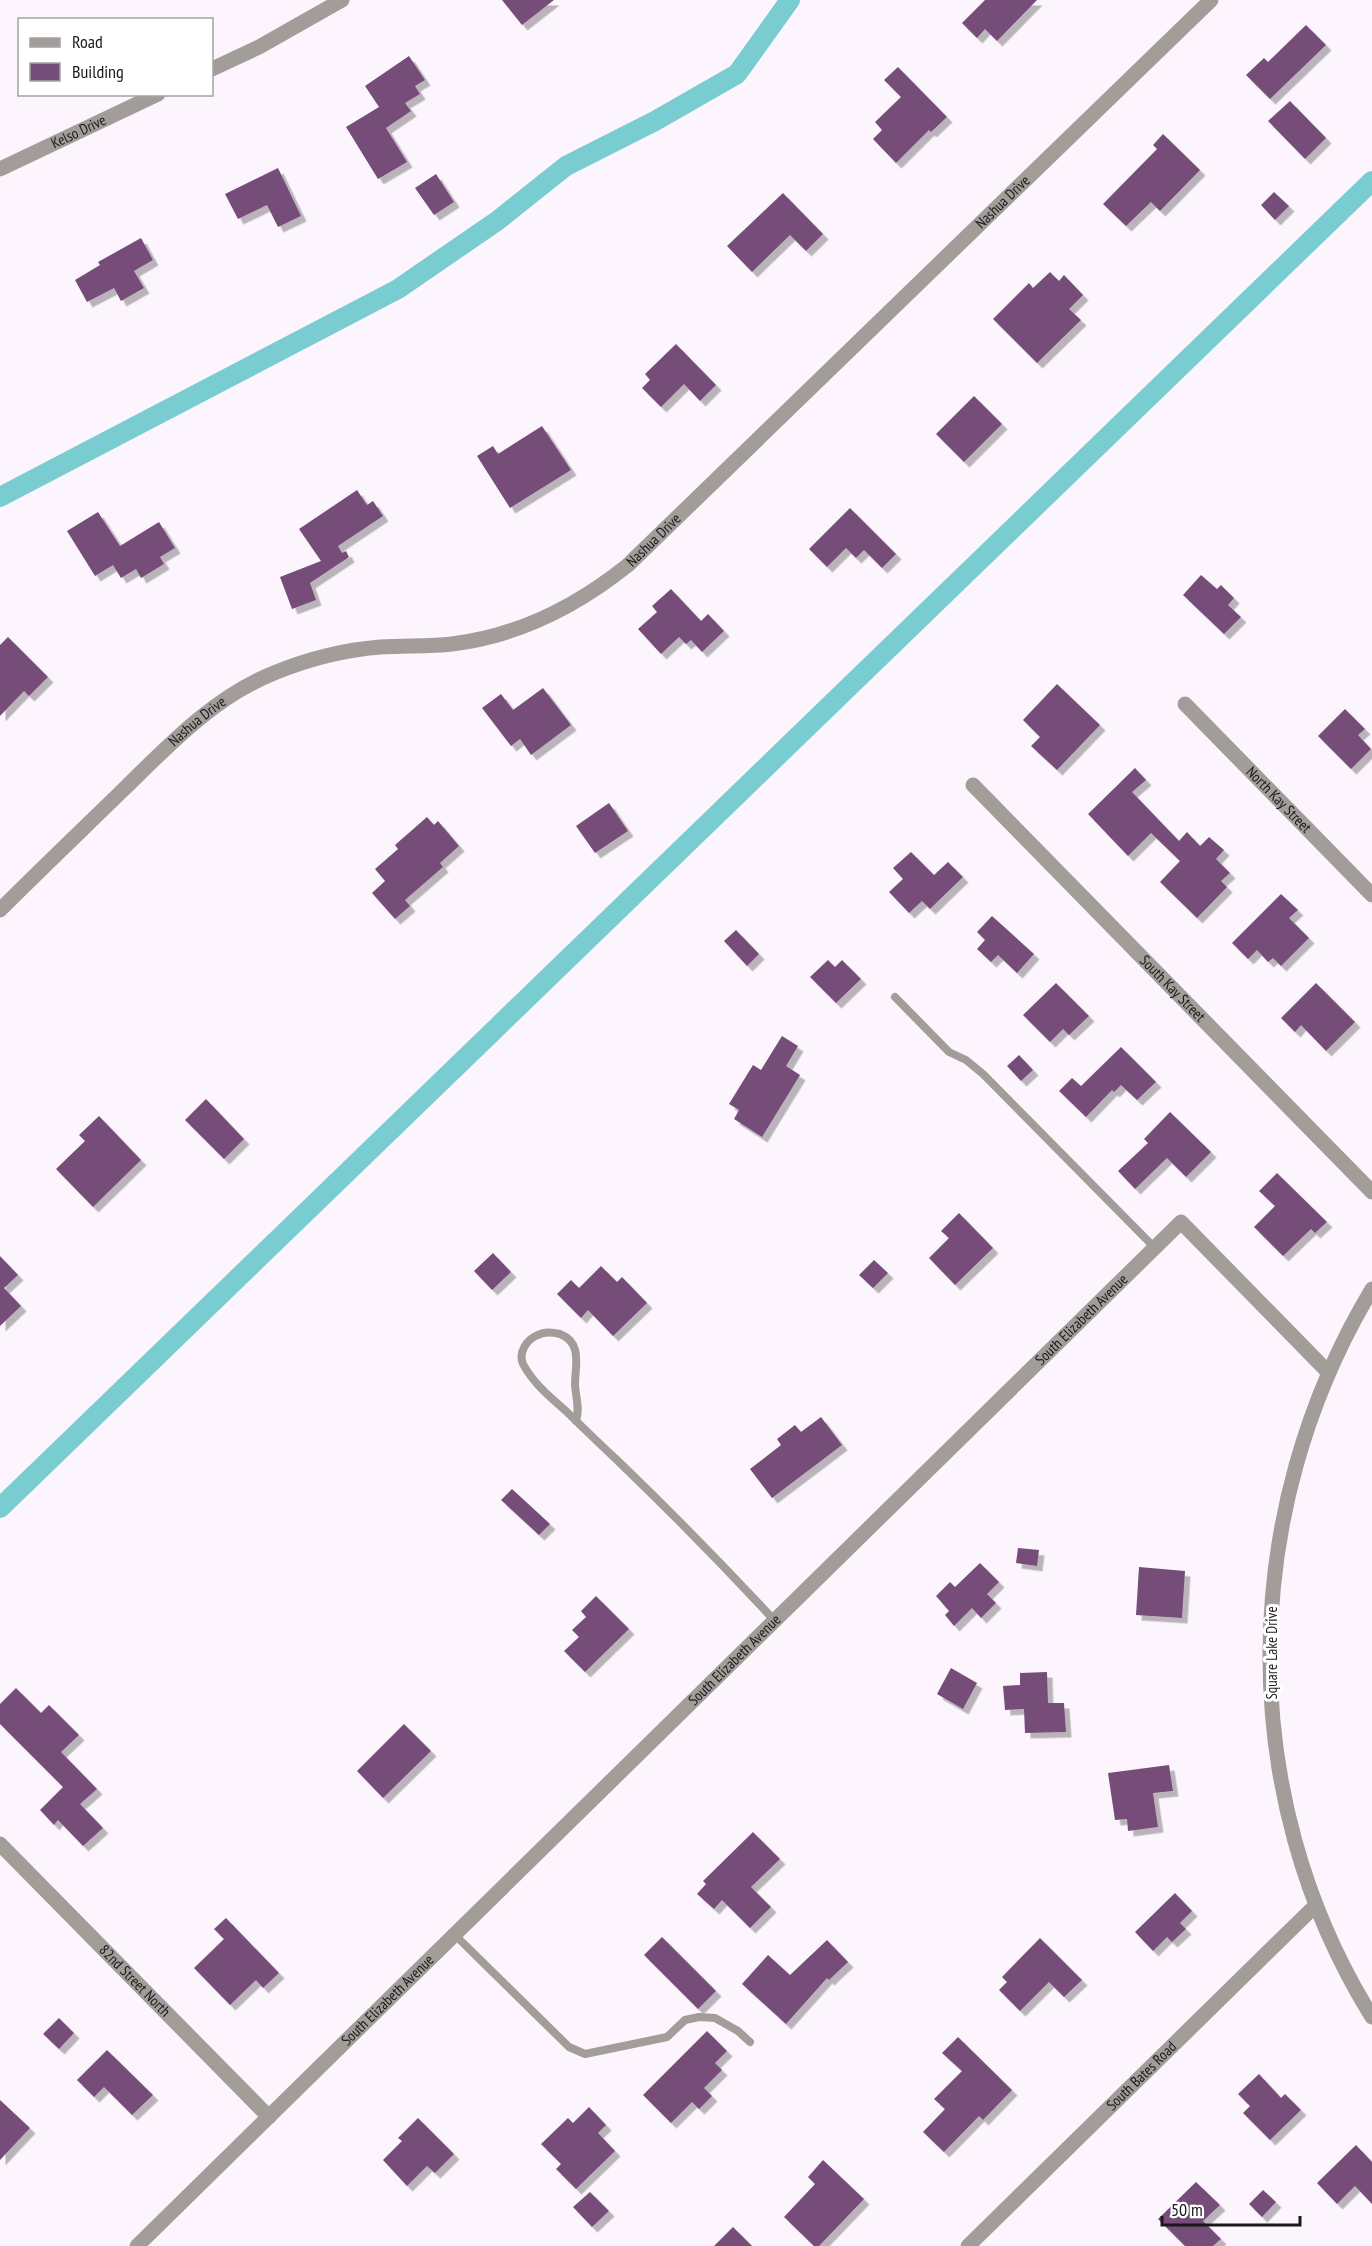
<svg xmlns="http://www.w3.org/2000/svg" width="1372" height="2246" font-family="'PT Sans Narrow',sans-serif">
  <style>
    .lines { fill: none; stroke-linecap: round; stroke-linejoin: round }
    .canal { stroke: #79cdd1; stroke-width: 20 }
    .building { fill: #744e78; filter: url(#shadow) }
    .service { stroke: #a29d99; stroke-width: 8 }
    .minor { stroke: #a29d99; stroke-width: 15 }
    .labels { text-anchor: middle; stroke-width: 6; stroke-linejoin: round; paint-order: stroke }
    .street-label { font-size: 15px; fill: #1b181b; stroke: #fff }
  </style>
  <defs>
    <filter id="shadow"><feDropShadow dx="5.5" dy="5.5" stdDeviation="0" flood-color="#0004"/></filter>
  </defs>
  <rect width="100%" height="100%" fill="#fdf5fe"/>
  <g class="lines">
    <path class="canal" d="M0 497 398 289 497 221 566 166 655 121 737 74 790 0
      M0 1508 1372 181"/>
  </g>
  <path class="building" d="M502 0H554L522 25Z
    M985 0H1037L997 41 985 29 977 38 962 23Z
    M1306 25 1326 45 1270 99 1246 75 1264 58 1268 62Z
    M409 56 425 80 415 86 420 94 405 103 411 111 386 128 407 162 378 179 346 127 379 107 365 86Z
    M898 67 947 117 931 132 929 130 896 163 873 139 882 130 875 122 901 97 884 80Z
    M1290 101 1326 138 1305 159 1268 121Z
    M1163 134 1200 170 1160 211 1151 202 1126 226 1103 204 1157 149 1153 145Z
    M278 168 301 216 278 227 267 205 238 219 225 194Z
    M436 174 454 202 434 215 415 188Z
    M1274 192 1289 206 1275 220 1261 205Z
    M783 193 823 234 806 251 790 235 752 272 727 246Z
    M141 238 153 260 134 271 144 288 121 301 114 288 87 302 75 280 100 265 98 262Z
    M1050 272 1059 281 1064 275 1083 295 1069 309 1081 320 1037 363 993 319 1029 283 1033 288Z
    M676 344 716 385 700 401 684 384 661 407 642 388 650 380 645 374Z
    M974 396 1002 424 964 462 936 434Z
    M542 426 571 470 510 508 477 456 493 446 498 454Z
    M357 490 367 505 373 501 383 516 338 546 342 553 346 551 349 557 310 583 316 600 292 609 280 577 321 561 299 529Z
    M850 508 896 554 882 568 864 550 856 558 846 548 827 567 809 549Z
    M98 512 120 546 159 522 175 548 160 557 164 564 141 578 136 569 121 578 113 565 95 576 67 531Z
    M1201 575 1217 589 1221 585 1234 598 1228 605 1241 617 1224 634 1183 595Z
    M671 589 701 621 708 614 724 631 702 652 691 640 686 644 679 637 661 654 638 629 657 612 652 606Z
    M8 637 48 677 29 696 24 691 0 716V645Z
    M1057 684 1100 725 1057 770 1031 746 1040 737 1023 720Z
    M543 688 571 725 531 755 520 739 511 746 482 708 501 694 513 710Z
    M1345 709 1365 729 1358 735 1371 749 1351 769 1318 736Z
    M1135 768 1146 780 1132 792 1179 841 1187 832 1200 846 1209 837 1224 850 1216 859 1230 873 1221 881 1227 887 1197 918 1160 882 1180 861 1151 833 1128 856 1088 814Z
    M609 803 628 831 595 853 576 826Z
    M427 817 434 825 438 821 459 846 440 863 443 867 405 900 410 906 395 919 372 893 385 881 375 869 398 849 395 845Z
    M911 852 934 875 948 862 963 877 930 909 922 901 909 913 889 892 903 879 893 868Z
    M1281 894 1298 910 1289 918 1309 938 1281 966 1273 958 1268 962 1257 950 1248 959 1232 943Z
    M992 916 1034 954 1017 973 998 955 991 962 977 949 985 940 977 932Z
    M736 930 759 954 747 966 724 941Z
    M828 960 835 967 842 960 861 979 836 1003 810 977Z
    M1056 983 1089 1016 1069 1035 1063 1029 1050 1042 1023 1015Z
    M1316 983 1355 1022 1326 1051 1301 1025 1295 1032 1281 1018Z
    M782 1036 798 1046 786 1066 800 1075 762 1137 734 1119 739 1110 729 1104 753 1065 761 1070Z
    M1121 1047 1156 1082 1137 1100 1121 1085 1114 1092 1112 1090 1086 1117 1059 1091 1072 1078 1081 1086Z
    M1019 1055 1033 1070 1021 1081 1007 1066Z
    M206 1099 244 1139 224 1159 185 1120Z
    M1170 1112 1211 1152 1186 1177 1167 1158 1135 1189 1118 1171 1148 1143 1144 1139Z
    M99 1116 141 1160 93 1207 56 1169 85 1141 79 1135Z
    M1277 1173 1327 1222 1315 1233 1311 1229 1283 1256 1254 1227 1275 1206 1259 1191Z
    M959 1213 993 1248 955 1285 929 1258 949 1238 941 1231Z
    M493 1253 511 1272 492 1290 474 1271Z
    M0 1256 18 1275 4 1288 21 1306 0 1326Z
    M874 1260 888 1273 873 1288 859 1275Z
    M601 1266 617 1282 622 1277 647 1303 613 1336 588 1310 581 1318 557 1294 571 1280 579 1288Z
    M821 1417 842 1445 772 1498 750 1469 781 1445 777 1439 795 1425 801 1432Z
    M512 1489 550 1524 539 1535 501 1500Z
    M1018 1548 1039 1550 1037 1566 1016 1563Z
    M980 1563 999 1582 987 1594 996 1603 981 1618 972 1608 954 1626 945 1615 949 1611 936 1596 950 1582 955 1587Z
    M1139 1567 1185 1571 1182 1618 1136 1615Z
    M596 1596 629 1629 585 1672 564 1651 579 1637 572 1630 586 1617 581 1611Z
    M951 1668 977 1683 963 1709 937 1694Z
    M1047 1672 1048 1703H1064L1066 1732 1025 1733 1024 1709 1005 1710 1003 1686 1020 1685V1673Z
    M16 1688 41 1713 49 1705 79 1735 61 1752 97 1789 80 1804 103 1828 83 1846 58 1820 54 1825 40 1810 63 1787 0 1724V1704Z
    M404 1724 431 1751 383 1798 357 1771Z
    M1169 1765 1173 1791 1153 1793 1158 1827 1128 1831 1127 1819 1115 1820 1108 1773Z
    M753 1832 780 1859 751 1887 771 1907 750 1928 722 1900 714 1909 697 1894 706 1884 703 1881Z
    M1175 1893 1192 1911 1180 1923 1186 1929 1172 1942 1167 1937 1153 1951 1135 1932Z
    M226 1918 279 1973 263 1988 256 1980 230 2005 194 1968 224 1939 214 1929Z
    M662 1937 716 1991 698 2009 644 1955Z
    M1040 1938 1082 1980 1064 1997 1049 1982 1020 2011 999 1990 1007 1982 1002 1977Z
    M827 1940 848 1962 829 1980 827 1978 786 2024 742 1984 768 1955 790 1975Z
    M59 2018 74 2033 59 2049 43 2034Z
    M707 2031 727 2051 715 2063 722 2070 704 2088 712 2096 699 2109 692 2102 671 2123 643 2095Z
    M958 2037 1012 2090 983 2120 979 2116 944 2152 923 2132 945 2109 934 2099 962 2071 942 2053Z
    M107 2050 153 2095 132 2115 104 2087 94 2097 77 2080Z
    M1259 2074 1281 2098 1285 2094 1301 2110 1270 2140 1243 2113 1250 2106 1238 2094Z
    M0 2100 30 2128 0 2160Z
    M589 2107 606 2125 598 2133 615 2151 576 2189 556 2169 561 2164 541 2144 568 2118 573 2123Z
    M418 2118 454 2154 435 2173 427 2166 407 2186 383 2160 402 2141 398 2138Z
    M1356 2145 1372 2162V2204L1355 2186 1337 2204 1317 2183Z
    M823 2160 864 2199 819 2246H814L784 2217 815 2184 808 2177Z
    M1196 2182 1220 2205 1203 2221 1221 2239 1213 2246H1185L1158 2219Z
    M1263 2190 1276 2202 1262 2217 1249 2204Z
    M590 2192 609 2211 592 2227 573 2207Z
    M733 2227 752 2246H714Z"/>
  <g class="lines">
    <path class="service" d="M895 997 949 1052 966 1060 983 1074 1155 1248
      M576 1421C580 1409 576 1398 575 1385 575 1366 583 1343 560 1334 552 1332 545 1331 538 1335 527 1339 518 1352 523 1364 533 1383 550 1397 566 1411 583 1428 601 1445 618 1461 672 1513 724 1566 775 1621
      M455 1935 569 2047 585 2054 667 2037 685 2020 699 2017 715 2018 738 2031 750 2042"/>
    <g class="minor">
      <path d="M212 69 259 47 342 0"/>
      <path id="s1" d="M0 169 158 94"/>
      <path id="s2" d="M1185 704 1372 895"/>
      <path id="s3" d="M973 785 1372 1192"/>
      <path id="s4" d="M0 910C41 869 83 829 124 789 169 745 214 697 274 673 308 659 343 650 380 647 404 645 428 647 452 644 518 636 577 606 628 565L1211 0"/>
      <path d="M1372 1289C1238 1512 1234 1795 1372 2017"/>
      <path id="s5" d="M0 1844 269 2117"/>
      <path id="s6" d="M137 2246 1181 1222 1328 1372"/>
      <path id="s7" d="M968 2246 1316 1905"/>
    </g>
  </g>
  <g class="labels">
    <g class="street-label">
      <text dy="5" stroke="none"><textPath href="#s1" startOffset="87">Kelso Drive</textPath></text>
      <text dy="5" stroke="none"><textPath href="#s4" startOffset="1263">Nashua Drive</textPath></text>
      <text dy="5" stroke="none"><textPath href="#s4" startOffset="777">Nashua Drive</textPath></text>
      <text dy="5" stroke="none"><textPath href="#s4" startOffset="273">Nashua Drive</textPath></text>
      <text dy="5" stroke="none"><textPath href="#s2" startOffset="134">North Kay Street</textPath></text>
      <text dy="5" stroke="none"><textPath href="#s3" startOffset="285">South Kay Street</textPath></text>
      <text dy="5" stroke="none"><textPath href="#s6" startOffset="1323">South Elizabeth Avenue</textPath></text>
      <text transform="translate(1272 1653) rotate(-90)" y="5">Square Lake Drive</text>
      <text dy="5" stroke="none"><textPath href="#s6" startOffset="837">South Elizabeth Avenue</textPath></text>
      <text dy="5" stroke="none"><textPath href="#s5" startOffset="192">82nd Street North</textPath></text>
      <text dy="5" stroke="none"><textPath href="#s6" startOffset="351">South Elizabeth Avenue</textPath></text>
      <text dy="5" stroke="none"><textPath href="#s7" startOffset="243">South Bates Road</textPath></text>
    </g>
  </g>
  <rect x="18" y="18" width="195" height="78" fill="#ffffff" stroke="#a4a3a4" stroke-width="1.5"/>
  <rect x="30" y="38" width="30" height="9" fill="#a29d99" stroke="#a4a3a4" stroke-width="1.5"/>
  <text x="72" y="48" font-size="18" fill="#1b181b">Road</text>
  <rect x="30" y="63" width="30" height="18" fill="#744e78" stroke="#a4a3a4" stroke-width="1.5"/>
  <text x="72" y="78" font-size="18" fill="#1b181b">Building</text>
  <path d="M1162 2216v9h138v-9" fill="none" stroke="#1b181b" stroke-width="3"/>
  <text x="1171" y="2216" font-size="18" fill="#1b181b" stroke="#ffffff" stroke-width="4.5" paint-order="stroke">50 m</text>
</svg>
